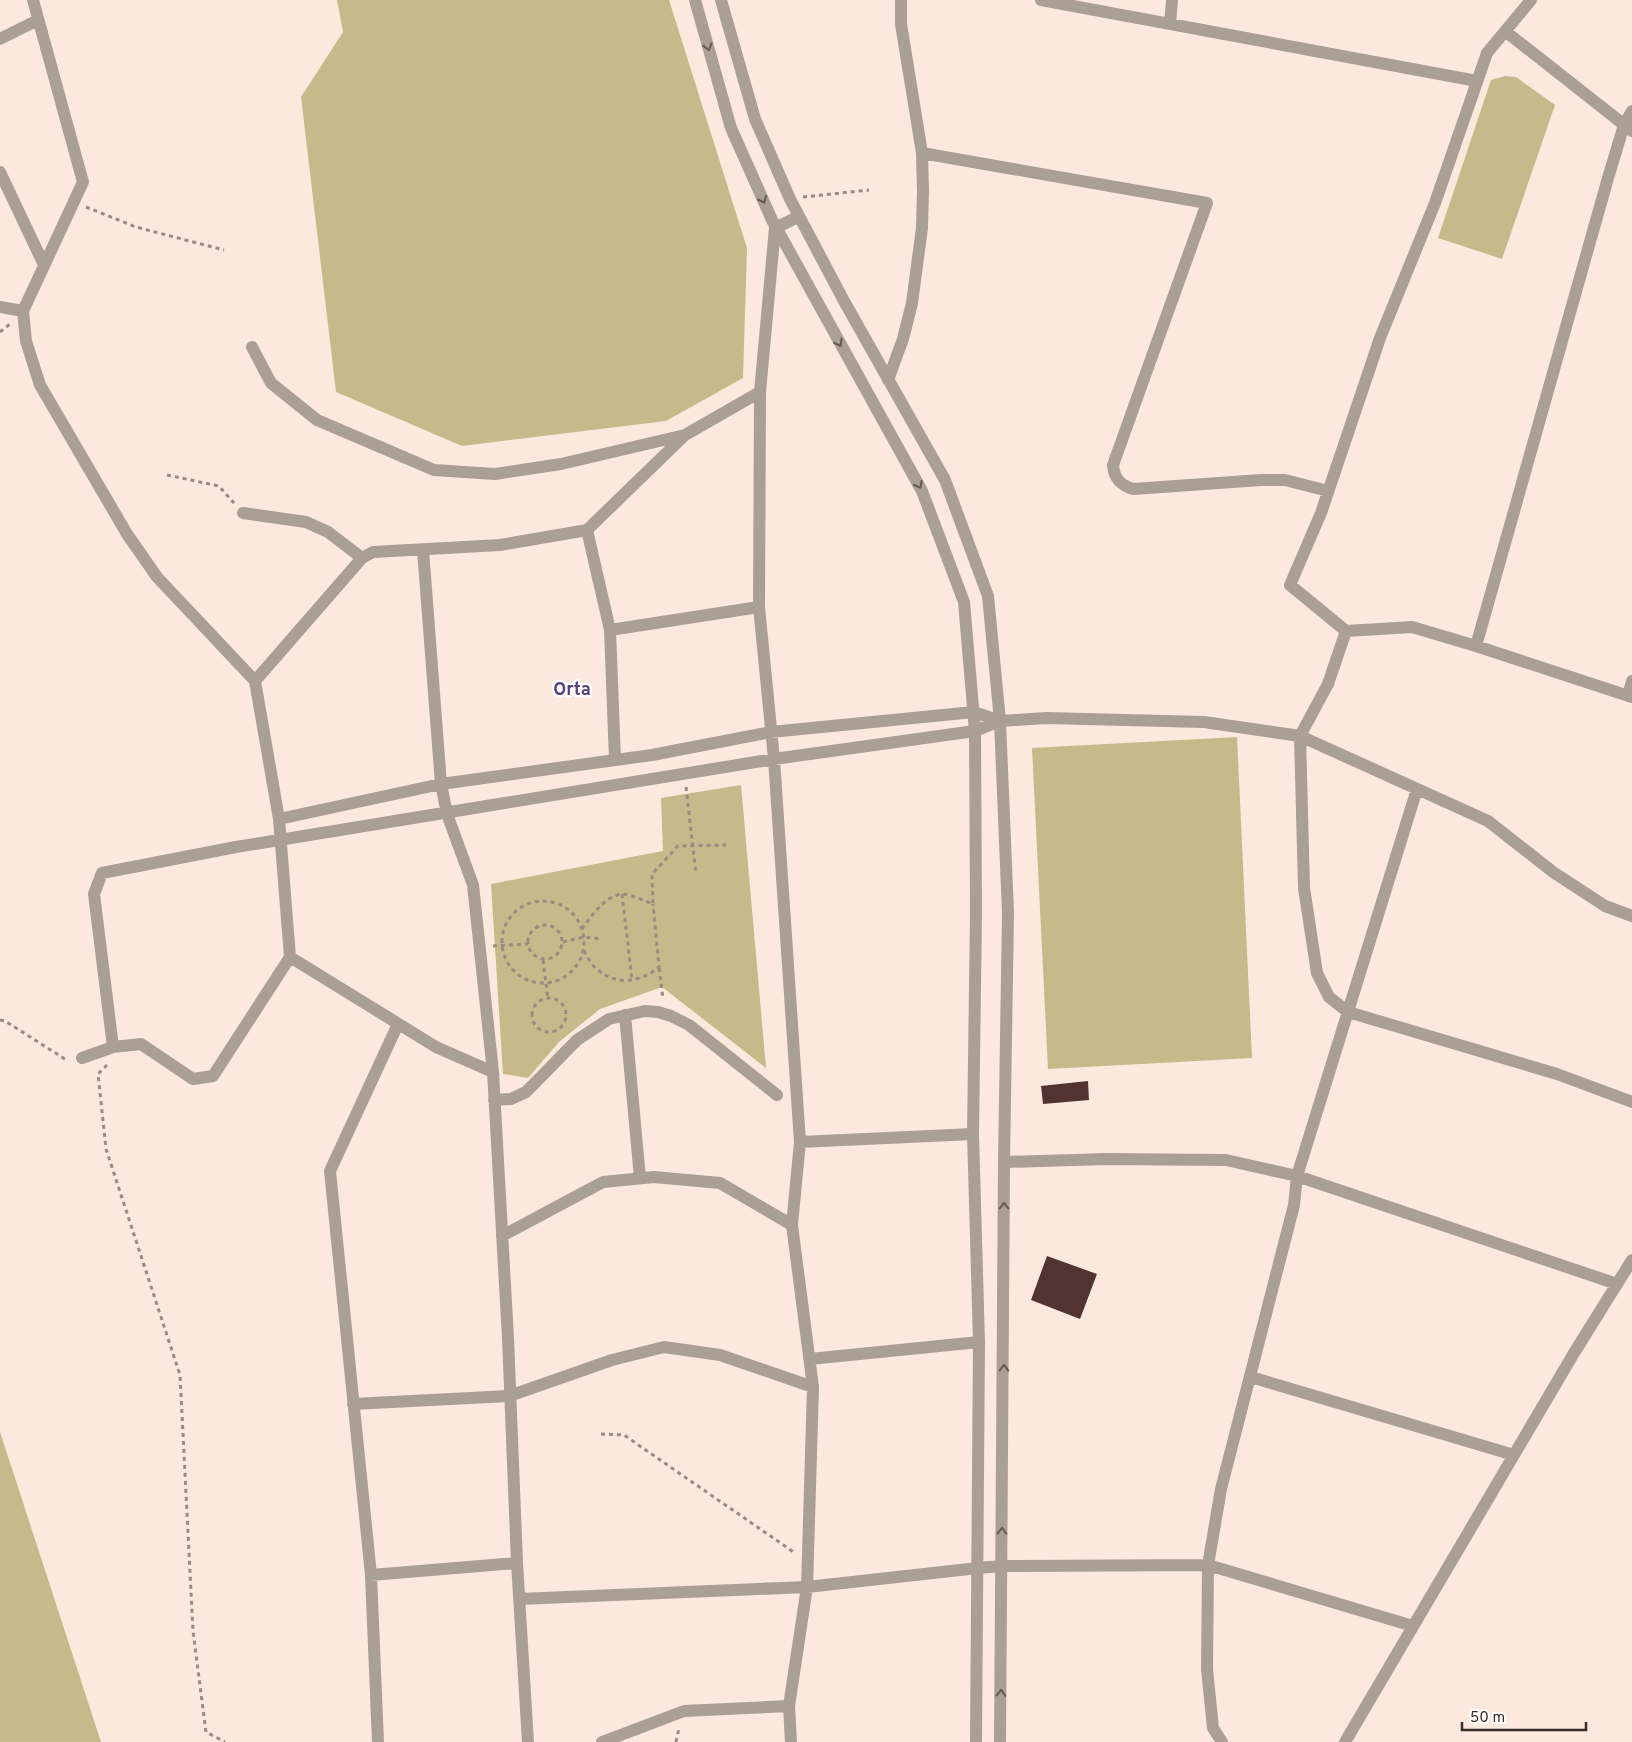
<svg xmlns="http://www.w3.org/2000/svg" width="1632" height="1742" font-family="Overpass,sans-serif">
  <style>
    .green { fill: #c7b98a }
    .building { fill: #513330 }
    .lines { fill: none; stroke-linecap: round; stroke-linejoin: round }
    .path { stroke: #9a8a81; stroke-width: 3; stroke-dasharray: 4 4; stroke-linecap: butt }
    .minor { stroke: #a99f93; stroke-width: 12 }
    .tertiary { stroke: #a99f93; stroke-width: 12 }
    .oneway { stroke: #655950 }
    .labels { text-anchor: middle; stroke-width: 5; stroke-linejoin: round; paint-order: stroke }
    .district-label { font-size: 18px; font-weight: bold; fill: #56417e; stroke: #fff }
  </style>
  <rect width="100%" height="100%" fill="#fde8de"/>
  <path class="green" d="M337 0H669L747 248 743 378 666 421 462 446 336 392 301 97 343 32Z
    M1505 76 1516 77 1555 105 1502 259 1438 238 1491 80Z
    M1237 737 1252 1058 1048 1069 1032 748Z
    M741 785 766 1068 662 987 600 1009 559 1042 528 1078 503 1074 491 884 663 851 661 798Z
    M0 1432 101 1742H0Z"/>
  <path class="building" d="M1088 1081 1089 1100 1043 1104 1041 1086Z
    M1047 1256 1097 1274 1080 1319 1031 1300Z"/>
  <g class="lines">
    <path class="path" d="M803 197 869 190
      M86 207 136 227 224 250
      M0 332 10 324
      M167 475 219 486 234 503
      M686 787 696 874
      M622 894 632 980
      M502 942a41 41 0 1 1 82 0a41 41 0 1 1-82 0Z
      M528 942a17 17 0 1 1 34 0a17 17 0 1 1-34 0Z
      M582 929C590 917 607 894 623 894 632 895 645 901 653 904L652 874 678 846 726 845
      M563 942 584 937 600 939
      M493 946 528 944
      M584 951C588 957 592 966 598 970 617 986 641 982 659 967L653 904
      M543 960 548 999
      M659 968 663 999
      M532 1015a17 17 0 1 1 34 0a17 17 0 1 1-34 0Z
      M0 1020 5 1021 68 1061
      M107 1065 98 1074 106 1149 180 1375 193 1631 206 1732 225 1742
      M601 1434 624 1435 795 1553
      M676 1742 679 1728"/>
    <path class="minor" d="M1041 0 1477 81
      M1531 0 1487 53 1435 203 1380 338 1321 513 1290 585 1346 631 1328 684 1300 736 1304 888 1317 973 1329 997 1348 1012 1557 1074 1632 1102
      M1170 24 1172 0
      M1505 31 1632 131
      M0 39 38 20
      M922 153 1207 203 1113 465C1114 478 1120 485 1133 489L1261 480H1285L1328 491
      M0 172 44 265
      M0 307 23 311 26 341 40 385 127 534 157 577 255 681 279 819 290 957 436 1047 493 1072
      M23 311 83 182 33 0
      M252 347 271 383 317 420 434 470 495 474 561 464 685 435
      M888 380 903 339 912 303 922 228 923 191 922 153 901 24V0
      M760 392 759 607 774 759 800 1142 792 1225 813 1387 807 1587 789 1706 791 1742
      M243 513 306 522 328 532 362 558
      M587 530 610 630 615 760
      M423 550 441 784 447 814 473 885 493 1072 508 1338 517 1563 528 1742
      M610 630 759 607
      M1346 631 1412 627 1476 646 1632 697
      M1476 646 1608 178 1624 125 1632 111
      M255 681 362 558 373 552 500 545 587 530 685 435 760 392 775 228 798 217
      M1628 696 1632 681
      M279 819 441 784 652 755 771 732 974 712 1000 721
      M625 1015 640 1178
      M398 1024 330 1171 371 1575 517 1563
      M113 1047 141 1044 193 1079 213 1076 290 957
      M82 1058 113 1047 94 894 102 873 236 847 774 759 975 731 1000 721 1046 718 1204 722 1300 736 1488 821 1553 872 1605 906 1632 916
      M494 1100 511 1099 526 1092 577 1040 609 1019 645 1011 658 1012 671 1016 689 1025 777 1095
      M800 1142 973 1134
      M1004 1162 1106 1159 1226 1160 1297 1176 1617 1284
      M502 1236 603 1182 654 1177 720 1183 792 1225
      M810 1359 979 1342
      M1251 1377 1514 1455
      M353 1404 509 1396 612 1360 664 1347 720 1355 813 1387
      M1002 1566 1208 1565 1413 1626
      M371 1575 378 1742
      M519 1599 807 1587 978 1568
      M602 1742 684 1711 789 1706
      M1222 1742 1213 1728 1207 1669 1208 1565 1221 1489 1294 1205 1297 1176 1417 789
      M1345 1742 1574 1353 1632 1260"/>
    <path class="tertiary" d="M695 0 731 128 772 220 922 491 964 602 975 731 976 913 973 1134 979 1342 976 1742
      M721 0 755 119 790 199 844 301 945 480 988 596 1000 721 1008 913 1004 1162 1000 1742
      M978 1568 1002 1566"/>
  </g>
  <defs><path id="oneway-chevron" d="M-2-3.5L2.5 0L-2 3.5" fill="none" stroke-width="1.6" stroke-linecap="round" stroke-linejoin="round" transform="scale(1.25)"/></defs>
  <g class="oneway">
    <use href="#oneway-chevron" transform="translate(708 47) rotate(74)"/>
    <use href="#oneway-chevron" transform="translate(763 200) rotate(66)"/>
    <use href="#oneway-chevron" transform="translate(839 343) rotate(61)"/>
    <use href="#oneway-chevron" transform="translate(919 485) rotate(61)"/>
    <use href="#oneway-chevron" transform="translate(1004 1206) rotate(-90)"/>
    <use href="#oneway-chevron" transform="translate(1004 1368) rotate(-89)"/>
    <use href="#oneway-chevron" transform="translate(1002 1531) rotate(-89)"/>
    <use href="#oneway-chevron" transform="translate(1001 1693) rotate(-89)"/>
  </g>
  <g class="labels">
    <g class="district-label">
      <text x="572" y="695">Orta</text>
    </g>
  </g>
  <path d="M1462 1722v8h124v-8" fill="none" stroke="#372b24" stroke-width="2.5"/>
  <text x="1470" y="1722" font-size="15" fill="#372b24" stroke="#ffffff" stroke-width="4" paint-order="stroke">50 m</text>
</svg>
